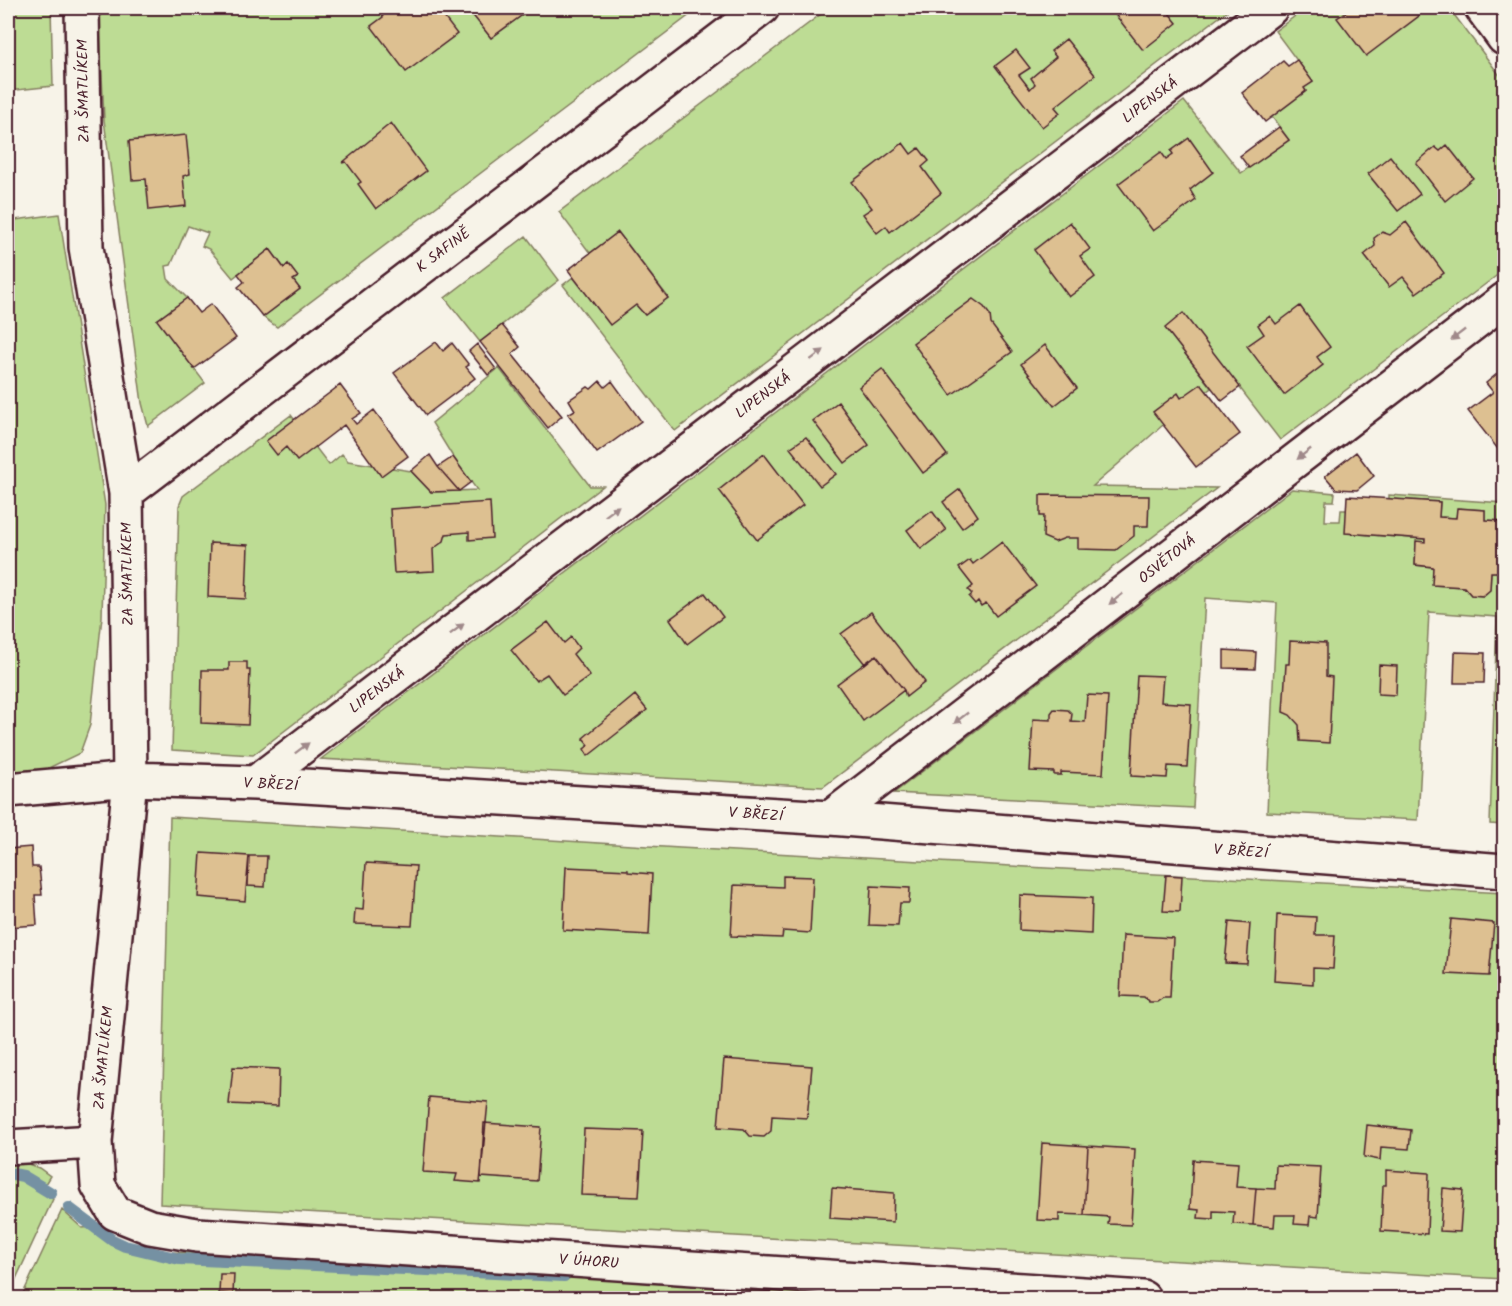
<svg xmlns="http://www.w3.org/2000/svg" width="1512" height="1306" font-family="Kalam,sans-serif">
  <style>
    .green { fill: #bddc94; stroke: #847e60; stroke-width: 1.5 }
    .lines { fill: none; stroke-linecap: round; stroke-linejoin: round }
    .stream { stroke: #7591a3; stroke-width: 12 }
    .building { fill: #ddc091; stroke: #4a1f2b; stroke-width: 1.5 }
    .minor-casing { stroke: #4a1f2b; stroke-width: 38 }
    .minor { stroke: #f7f3e8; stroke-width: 33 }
    .oneway { fill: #a0898a }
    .labels { text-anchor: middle; stroke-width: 5; stroke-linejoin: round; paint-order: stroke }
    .street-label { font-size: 15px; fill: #4a1f2b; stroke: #f7f3e8 }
  </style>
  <rect width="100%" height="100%" fill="#f7f3e8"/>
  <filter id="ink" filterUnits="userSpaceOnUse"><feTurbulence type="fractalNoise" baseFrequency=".0167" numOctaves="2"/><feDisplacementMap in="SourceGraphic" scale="12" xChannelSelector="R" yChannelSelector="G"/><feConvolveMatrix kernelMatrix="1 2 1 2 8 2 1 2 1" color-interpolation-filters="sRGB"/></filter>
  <g filter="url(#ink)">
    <path class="green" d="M21 8H51L53 86 8 91V9Z
      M99 8H467L491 38 532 8H699L277 327 263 317 300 289 293 280 297 277 288 264 284 268 270 249 233 278 209 249 202 246 208 233 188 226 171 265 166 266 168 279 187 298 157 320 205 383 148 426 142 403 104 120Z
      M829 8H1231L675 431 563 285 573 277 610 324 636 305 645 315 668 297 618 232 590 253 559 212Z
      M1306 8H1449L1504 81V270L1280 440 1183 314 1166 328 1211 388 1163 425 1093 486 1217 488 823 787 321 759 1184 101 1241 173 1289 140 1272 117 1306 91 1304 88 1313 82 1275 31Z
      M59 214 105 505 102 617 90 725 80 753 38 773 8 776V221Z
      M526 236 559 280 480 342 445 298Z
      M499 368 590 486H603L253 755 172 750 179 506 183 496 291 415 329 465 342 454 348 461 411 471 431 492 477 490 453 457 432 423Z
      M1292 489 1335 493 1334 501H1326L1325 521H1340L1341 510H1347L1346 533 1425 539V542H1416L1415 565 1433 567V585L1464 587 1471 595 1483 596 1490 590 1491 572H1504V825L1490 824 1497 617 1429 612 1418 820 1267 812 1277 603 1205 598 1193 808 894 793Z
      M1389 495 1504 503V521L1485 520V510L1458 508 1456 518 1439 517 1440 502 1389 499Z
      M170 817 680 848 1504 893V1279L160 1204Z
      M20 1161 39 1168 50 1176 40 1192 53 1199 8 1296V1162Z
      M62 1210 82 1228 95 1227 113 1237 142 1248 168 1252 224 1254 294 1264 676 1281 971 1298H21Z"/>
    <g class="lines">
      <path class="stream" d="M8 1173 23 1176 51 1193
        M69 1208 112 1240 125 1246 179 1259 564 1276"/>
    </g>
    <path class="building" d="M378 8H437L457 34 406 72 371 26 383 17Z
      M467 8H532L491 38Z
      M1110 8H1165L1177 23 1143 50Z
      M1352 8H1413L1419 16 1366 56 1337 18Z
      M1066 39 1095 75 1055 107 1060 113 1042 127 995 66 1016 50 1030 68 1019 75 1030 89 1035 84 1031 78 1056 57 1051 51Z
      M1297 60 1313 82 1304 88 1306 91 1265 122 1242 93 1283 61 1288 66Z
      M391 123 426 171 376 209 358 184 361 182 346 162 342 163Z
      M1279 127 1289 140 1249 168 1240 156Z
      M186 135 190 174 183 176 186 206 149 210 146 179 132 180 129 141Z
      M1189 138 1213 172 1190 190 1196 200 1153 231 1118 184 1161 152 1166 159 1173 154 1171 151Z
      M903 143 911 154 919 148 929 161 922 167 941 193 890 232 886 226 877 233 863 214 872 208 852 182Z
      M1447 145 1473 178 1445 201 1416 163 1435 147 1440 151Z
      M1390 156 1420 194 1398 211 1368 174Z
      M1070 222 1090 249 1080 256 1095 277 1069 297 1034 250Z
      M1406 222 1444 273 1416 293 1403 277 1389 287 1364 255 1375 246 1374 238 1382 232 1390 235Z
      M618 232 668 298 645 315 636 305 610 325 568 270Z
      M270 249 284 268 288 264 298 277 293 280 300 289 263 317 238 287 244 282 238 274Z
      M187 298 199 313 211 304 236 338 194 369 157 320Z
      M973 299 984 307 990 315 991 324 1012 352 951 395 913 343Z
      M1300 306 1330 347 1317 357 1323 365 1284 395 1247 346 1264 334 1258 325 1270 316 1276 324Z
      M1183 313 1240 387 1222 401 1165 328Z
      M502 325 520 347 512 354 562 416 548 428 480 342Z
      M436 342 443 351 452 343 469 365 466 367 475 378 426 415 394 373Z
      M477 344 496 369 488 375 469 351Z
      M1045 345 1077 388 1054 406 1021 364Z
      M1504 368V448L1501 453 1468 411 1493 392 1486 383Z
      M882 369 947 455 923 473 859 387Z
      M600 381 605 387 612 381 641 421 597 453 568 414 575 410 569 400 588 387 591 389Z
      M1201 384 1240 434 1196 467 1153 412 1178 393 1181 398Z
      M340 385 361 413 352 419 356 424 374 410 408 456 381 476 344 425 297 461 286 447 277 455 266 441Z
      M838 402 869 445 845 463 813 421Z
      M806 437 836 474 820 486 790 448Z
      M1356 452 1374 476 1357 490 1336 489 1325 476Z
      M764 454 803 505 757 540 719 490Z
      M430 455 438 467 459 491 431 492 411 471Z
      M453 457 471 482 459 491 438 467Z
      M960 489 978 516 962 528 943 502Z
      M1040 495 1149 496 1148 526H1134V536L1116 550 1078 549V538H1065L1055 542 1043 537 1044 516H1040Z
      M1347 496 1440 502 1439 517 1456 518 1457 508 1485 510V520L1504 521V572H1491L1490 590 1483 596 1471 595 1464 587 1432 585 1433 567 1415 565 1416 541 1425 542V539L1345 533Z
      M490 502 492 538 469 540V532L446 534 444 541 433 549 434 571 394 573 390 509Z
      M932 511 946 530 921 549 907 530Z
      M1002 542 1036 586 996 616 986 603 981 606 978 601 975 604 969 597 972 594 968 590 973 586 959 568 970 560 973 564Z
      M210 543 248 545 246 599 208 597Z
      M705 593 723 617 687 644 670 619Z
      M871 612 925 682 906 697 904 690 876 655 865 664 841 634Z
      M548 622 564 643 571 637 579 648 573 654 590 676 563 695 547 674 536 681 511 650Z
      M1290 641 1326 643V676L1332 677 1329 743 1300 741 1299 725 1290 715 1283 712 1286 664H1289Z
      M1224 650 1256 652 1255 669 1224 668Z
      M1455 652 1485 653 1484 683H1454Z
      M876 655 904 690 863 721 837 684Z
      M229 662H247V670H250L248 725 201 723 202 670H229Z
      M1379 665 1397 666 1396 695 1378 694Z
      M1137 675 1163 676 1161 702 1191 704 1187 767 1168 766 1167 778 1131 776Z
      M635 695 647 710 588 756 584 749 589 745 583 738Z
      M1087 695 1108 696 1103 774 1061 772V775H1054V772L1030 771 1033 719 1051 720V713L1054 709 1068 710 1072 714 1071 721 1085 722Z
      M31 847 32 867H39L42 895H35L37 925 8 927V849Z
      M201 853 249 856 245 901 198 897Z
      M249 856H267L265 887 248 886Z
      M366 863 416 866 412 926 354 924 355 909 363 910Z
      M566 867 628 870V872L652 874 649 935 563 930Z
      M1166 875 1182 876 1180 912 1163 911Z
      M783 876 813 877 810 933 783 931 782 938 731 936 734 885 783 887Z
      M871 886 910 888 909 903H900L898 926 869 925Z
      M1020 895 1092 898 1091 934 1019 930Z
      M1277 915 1316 917 1315 935H1335L1333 969 1313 968V984L1274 981Z
      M1451 919 1494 923 1489 976 1446 974Z
      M1229 922 1250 924 1247 964 1225 963Z
      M1123 935 1173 938 1170 998H1163L1157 1002H1149L1144 997 1120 996Z
      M724 1059 812 1066 807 1118 772 1116 771 1131 764 1137 750 1136 744 1129 718 1127Z
      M233 1067 279 1069 278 1106 229 1104Z
      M429 1097 488 1102 480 1183 455 1181 457 1174 423 1172Z
      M484 1123 541 1127 537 1181 481 1177Z
      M1367 1125 1411 1130 1409 1149 1381 1147 1380 1160 1364 1157Z
      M584 1129 643 1131 639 1197 581 1195Z
      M1042 1143 1088 1146 1084 1215 1059 1214V1221L1037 1220Z
      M1088 1146 1135 1149 1131 1225 1108 1224 1109 1217 1084 1215Z
      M1193 1160 1238 1163 1236 1187 1256 1188 1253 1225 1233 1224 1234 1212 1213 1211V1219L1198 1218 1199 1210 1190 1209Z
      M1276 1165 1321 1167 1318 1217 1310 1216 1309 1225 1294 1224 1295 1215H1275L1274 1227 1253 1225 1256 1188 1275 1189Z
      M1386 1170 1429 1173 1427 1234 1381 1231 1383 1185H1386Z
      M832 1188 894 1193 893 1222 830 1218Z
      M1443 1188 1463 1190 1460 1232 1440 1231Z
      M220 1274H234L233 1294 219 1293Z"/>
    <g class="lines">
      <g class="minor-casing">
        <path id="minor" d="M82 8 86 247 126 493 130 779 95 1142 98 1185 115 1213 150 1227 197 1235 1143 1298
          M1482 8 1504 38
          M126 493 762 8
          M255 783 1271 8
          M8 790 130 779 255 783 830 818 1504 871
          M830 818 1504 300
          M8 1147 95 1142"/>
      </g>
      <use href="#minor" class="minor"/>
    </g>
    <defs><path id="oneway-solid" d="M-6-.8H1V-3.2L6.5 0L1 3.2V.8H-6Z" transform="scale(1.5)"/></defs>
    <g class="oneway">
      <use href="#oneway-solid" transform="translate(1458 335) rotate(142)"/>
      <use href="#oneway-solid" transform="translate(817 355) rotate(-37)"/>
      <use href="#oneway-solid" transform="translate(1304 454) rotate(142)"/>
      <use href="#oneway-solid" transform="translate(612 511) rotate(-37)"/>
      <use href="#oneway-solid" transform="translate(1116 599) rotate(142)"/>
      <use href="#oneway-solid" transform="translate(457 629) rotate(-37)"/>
      <use href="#oneway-solid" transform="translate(961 718) rotate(142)"/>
      <use href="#oneway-solid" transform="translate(302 748) rotate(-37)"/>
    </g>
  </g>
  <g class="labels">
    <g class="street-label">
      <text transform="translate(83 91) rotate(-91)" y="5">ZA ŠMATLÍKEM</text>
      <text transform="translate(1150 100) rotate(-37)" y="5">LIPENSKÁ</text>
      <text transform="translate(443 250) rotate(-37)" y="5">K SAFINĚ</text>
      <text transform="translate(763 395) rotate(-37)" y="5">LIPENSKÁ</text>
      <text transform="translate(1167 559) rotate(-38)" y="5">OSVĚTOVÁ</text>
      <text transform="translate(127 574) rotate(-91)" y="5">ZA ŠMATLÍKEM</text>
      <text transform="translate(377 690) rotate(-37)" y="5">LIPENSKÁ</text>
      <text transform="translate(271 784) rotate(3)" y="5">V BŘEZÍ</text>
      <text transform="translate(756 814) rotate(4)" y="5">V BŘEZÍ</text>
      <text transform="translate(1241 851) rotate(4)" y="5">V BŘEZÍ</text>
      <text transform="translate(103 1058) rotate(-85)" y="5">ZA ŠMATLÍKEM</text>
      <text transform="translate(589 1261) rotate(4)" y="5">V ÚHORU</text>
    </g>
  </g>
  <rect width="1512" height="1306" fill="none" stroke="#f7f3e8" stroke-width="30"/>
  <rect x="15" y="15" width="1482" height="1276" fill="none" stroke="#4a1f2b" stroke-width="2" filter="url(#ink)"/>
</svg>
